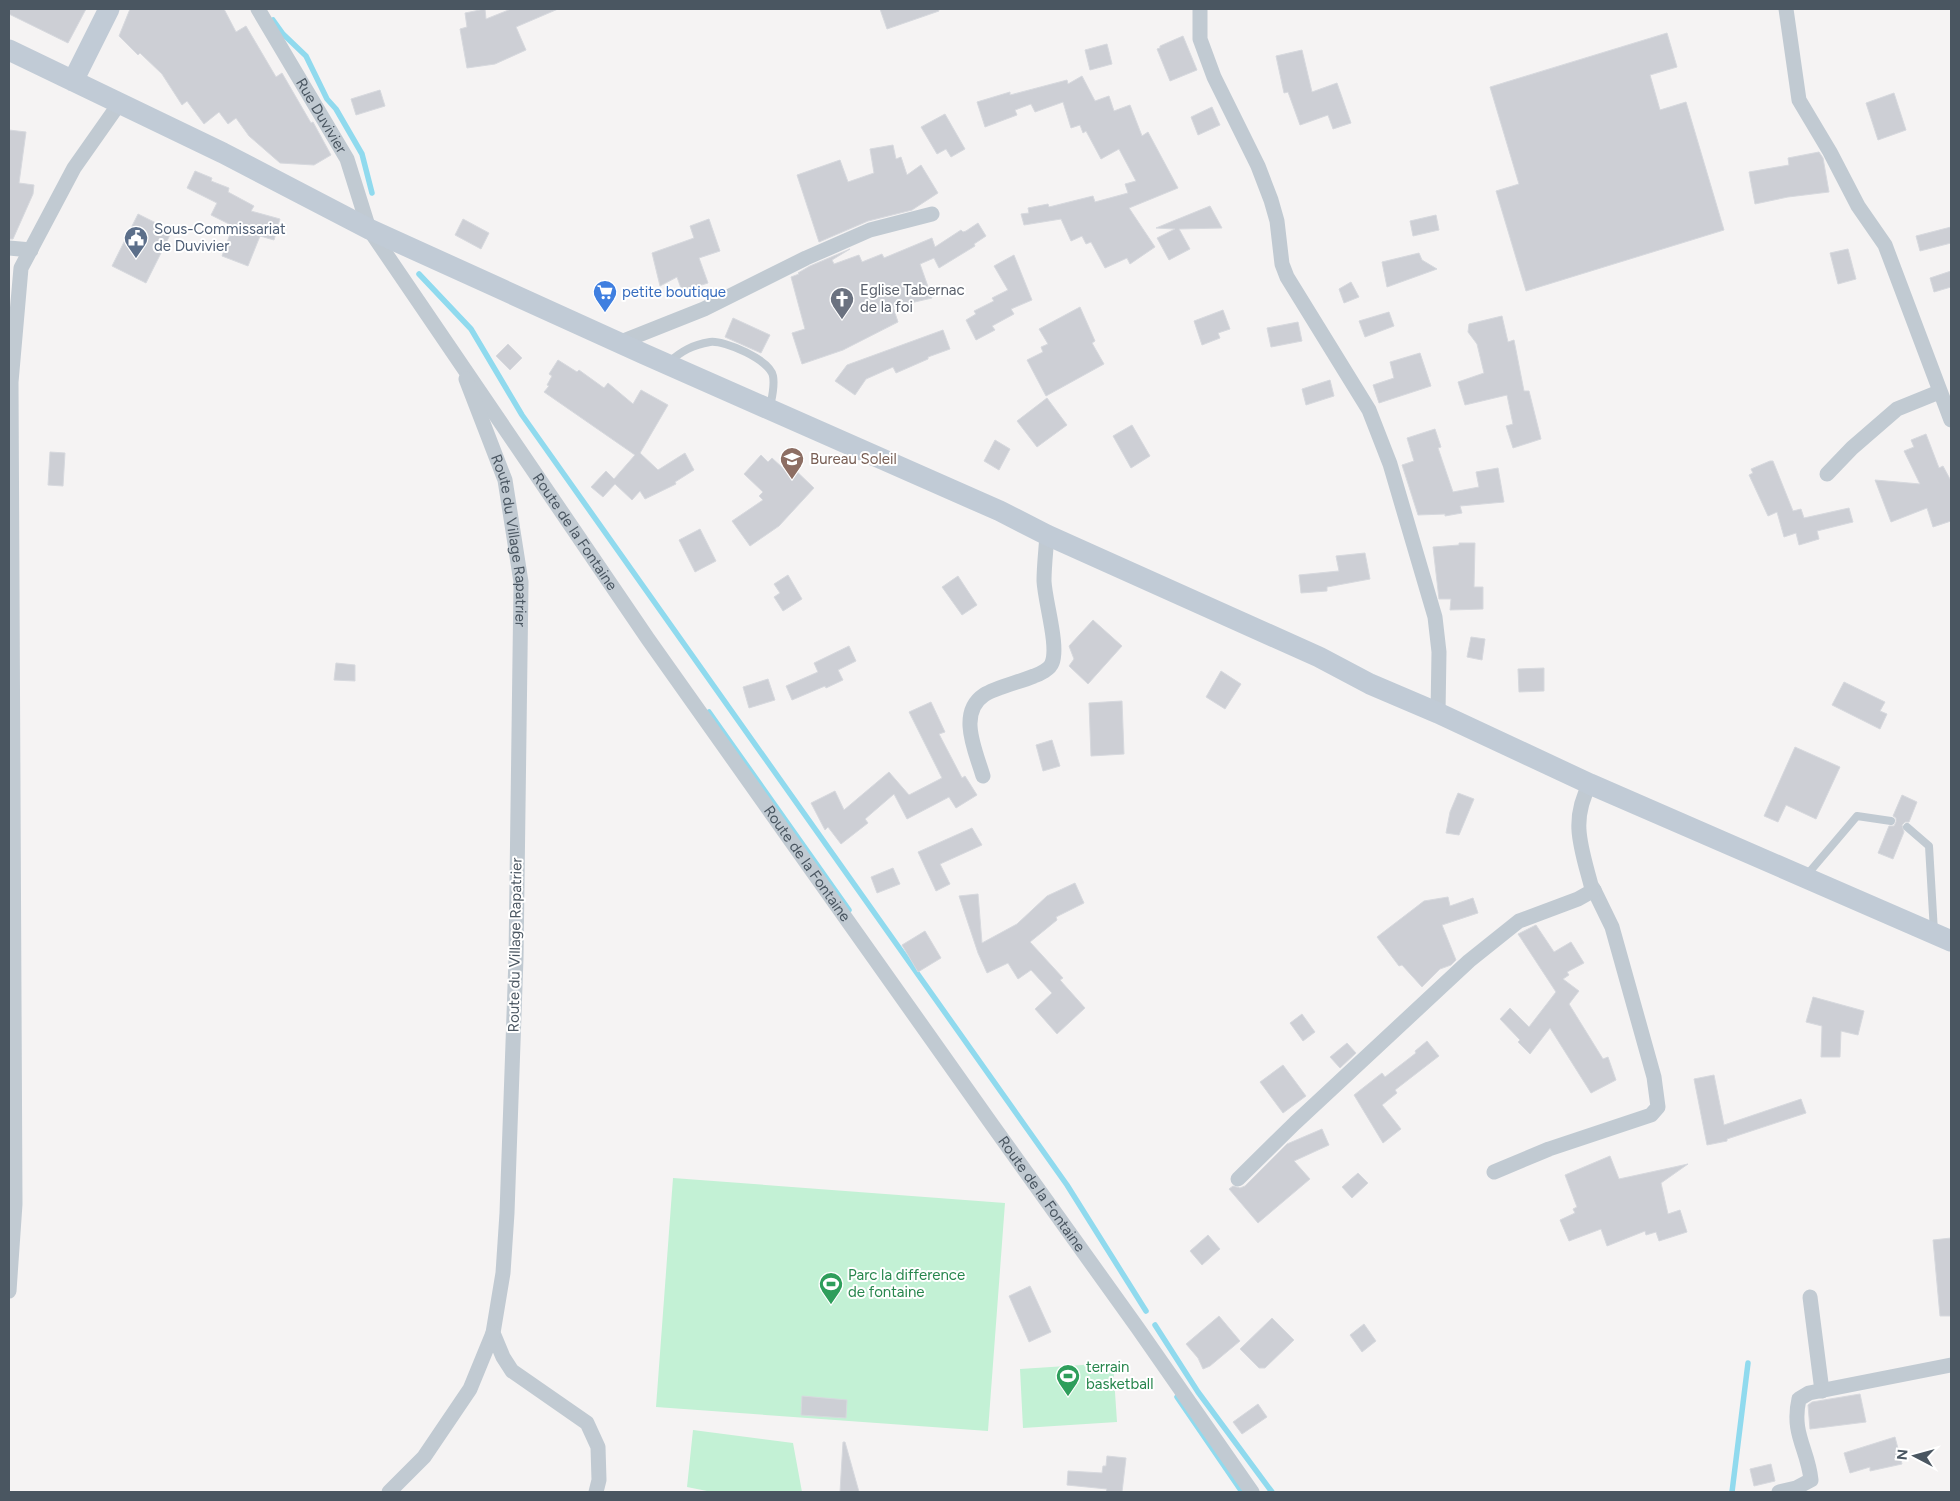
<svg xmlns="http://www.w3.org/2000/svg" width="1960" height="1501" font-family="Figtree,sans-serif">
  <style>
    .green { fill: #c3f1d5 }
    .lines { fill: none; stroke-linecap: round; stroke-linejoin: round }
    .stream { stroke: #90daee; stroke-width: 5.5 }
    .building { fill: #cdcfd5; stroke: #d7d9de }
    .lane { stroke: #c1cad2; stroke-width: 8 }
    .street { stroke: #c1cad2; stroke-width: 15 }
    .secondary { stroke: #c1cbd6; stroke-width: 21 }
    .labels { text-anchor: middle; stroke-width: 4; stroke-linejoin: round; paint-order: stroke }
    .street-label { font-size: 15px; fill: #4a5661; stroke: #fff }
    .service-label { font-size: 15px; fill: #4e5e75; stroke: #fff; text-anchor: start }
    .worship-label { font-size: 15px; fill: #5b616d; stroke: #fff; text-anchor: start }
    .shop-label { font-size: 15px; fill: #366cbe; stroke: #fff; text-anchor: start }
    .education-label { font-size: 15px; fill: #785e54; stroke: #fff; text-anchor: start }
    .leisure-label { font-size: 15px; fill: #27864d; stroke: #fff; text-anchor: start }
  </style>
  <rect width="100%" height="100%" fill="#f5f3f3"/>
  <path class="green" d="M673 1178 1005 1203 988 1431 656 1407Z
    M1113 1363 1117 1422 1023 1428 1020 1369Z
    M693 1430 793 1443 802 1492H712L687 1487Z"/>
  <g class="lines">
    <path class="stream" d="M273 20 283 34 306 56 327 99 336 109 362 154 372 193
      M419 274 471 329 522 415 1067 1185 1146 1311
      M709 712 849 910
      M1155 1325 1198 1392 1272 1492
      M1177 1397 1242 1492
      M1732 1492 1748 1363"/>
  </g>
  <path class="building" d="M9 9H86L68 43 9 14Z
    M130 9H224L236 32 246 26 276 77 282 73 311 123 313 122 331 155 314 165 280 163 249 136 236 118 228 124 219 112 204 124 187 101 182 105 162 74 140 53 138 55 119 36Z
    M485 9 486 19 511 9H558L516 27 526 50 495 64 467 68 460 29 467 27 465 13Z
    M880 9H938L939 11 887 29Z
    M1667 33 1677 67 1650 75 1660 110 1686 102 1724 230 1526 291 1496 191 1519 184 1490 87Z
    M1183 36 1197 70 1170 81 1157 49 1160 48V46Z
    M1107 44 1112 64 1090 70 1085 50Z
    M1302 50 1312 92 1337 83 1351 123 1333 129 1328 115 1300 125 1288 92 1284 93 1276 56Z
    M1082 76 1095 101 1109 96 1114 111 1130 105 1142 136 1148 132 1178 188 1129 208 1155 247 1130 264 1127 258 1105 268 1091 242 1086 244 1082 236 1071 241 1061 219 1024 225 1021 214 1029 213 1028 208 1048 204 1049 207 1093 196 1095 202 1128 193 1125 184 1136 181 1119 149 1101 159 1086 131 1083 133 1080 125 1071 128 1063 102 1035 112 1031 104 1015 110 1017 115 985 127 977 102 1010 92V95L1067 80 1068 84Z
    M380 90 385 106 356 115 351 99Z
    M1894 93 1906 130 1878 140 1866 103Z
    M1212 107 1220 125 1198 135 1191 117Z
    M945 114 965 149 951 157 946 149 937 154 921 127Z
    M9 130 26 132 19 183 34 185 33 194 13 239H9Z
    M893 145 896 159 901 157 907 175 921 165 938 193 912 210 868 221 819 242 797 175 840 160 848 182 874 173 870 149Z
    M1819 152 1823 158 1829 192 1788 197 1755 204 1749 172 1789 165 1788 158Z
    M195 171 212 178 211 181 229 188 228 192 254 206 251 211 280 219 274 240 260 236 248 266 222 256 233 226 211 215 217 203 187 188Z
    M1210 206 1222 228 1179 229 1190 249 1169 260 1157 238 1175 229 1156 228Z
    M138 214 172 231 146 283 112 266Z
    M1436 215 1439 230 1413 236 1410 221Z
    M463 219 489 233 481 249 455 235Z
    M709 219 720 251 699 258 708 283 682 291 677 277 660 286 652 253 694 238 690 226Z
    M978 223 986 236 974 244 975 246 939 268 934 258 920 264 932 298 893 307 898 322 843 350 802 364 792 333 805 329 791 277 799 274 798 273 810 266 850 249 832 260 834 264 859 255 862 262 882 254 884 258 932 238 935 247 961 230 963 232 966 231Z
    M1951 227V243L1920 251 1916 236Z
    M1848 249 1856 279 1838 284 1830 253Z
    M1419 253 1422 260 1437 269 1387 287 1382 262Z
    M1014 255 1032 300 1011 309 1014 314 992 326 995 330 976 340 966 320 976 314 974 311 994 301 992 298 1008 290 994 266Z
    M1951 271V287L1934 292 1930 278Z
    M1351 282 1359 297 1344 303 1339 289Z
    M1080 307 1095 341 1092 343 1104 364 1046 396 1027 360 1043 352 1041 347 1048 344 1039 329Z
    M1223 310 1230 329 1218 333 1220 338 1202 345 1194 321Z
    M1389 312 1394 326 1365 337 1359 321Z
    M1502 316 1508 342 1514 340 1524 391H1529L1541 439 1513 448 1506 426 1513 424 1507 395 1465 405 1458 382 1484 373 1477 344 1468 332 1469 324Z
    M733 318 770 335 761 353 725 337Z
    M1298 322 1302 341 1271 347 1267 328Z
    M943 330 950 349 928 357V359L896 373 893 367 866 379 855 395 835 381 847 365Z
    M508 344 522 358 510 370 496 356Z
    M1420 353 1431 386 1379 403 1373 385 1394 378 1390 362Z
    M558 360 577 372 579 370 604 388 608 383 633 404 641 390 668 405 640 453 658 470 685 453 694 470 675 482 676 484 645 499 640 491 632 500 615 484 603 497 591 487 606 471 614 479 635 455 544 392 549 386 547 385 552 376 549 374Z
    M1330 380 1334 396 1306 405 1302 389Z
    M1047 398 1067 425 1037 447 1017 421Z
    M1132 425 1150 456 1131 468 1113 436Z
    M1435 429 1441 447 1438 448 1453 492 1479 487 1476 472 1498 468 1504 502 1460 506 1462 513 1445 516V514L1418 515 1402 465 1414 461 1407 438Z
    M1926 434 1939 468 1943 466 1951 481V521L1933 527 1927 508 1891 522 1875 480 1920 484 1904 451 1914 447 1911 440Z
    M995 440 1010 449 999 470 984 461Z
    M50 452 65 453 63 486 48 485Z
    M761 455 768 462 772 458 784 469 789 464 814 488 779 526 750 546 732 521 763 500 759 496 763 492 744 474Z
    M1770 461H1773L1793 511 1801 509 1804 518 1849 508 1853 522 1817 531 1819 539 1799 545 1796 533 1784 537 1777 512 1768 516 1749 475 1753 473 1751 469Z
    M700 529 716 561 695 572 679 540Z
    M1459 543H1475L1474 587H1483V609L1450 610 1451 599H1439L1433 547 1459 545Z
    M1365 553 1370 579 1327 587V591L1301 593 1299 575 1339 571 1336 556Z
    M788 575 802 599 783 611 774 597 780 593 774 584Z
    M958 576 977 605 962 615 942 587Z
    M1093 620 1122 646 1088 684 1069 666 1074 659 1069 646Z
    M1471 637 1485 639 1482 660 1467 657Z
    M849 646 856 661 838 670 843 680 826 688 825 686 792 700 786 686 818 672 814 663Z
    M336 663 355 665V681L334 680Z
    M1544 668V691L1519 692 1518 669Z
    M1221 671 1241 684 1225 709 1206 697Z
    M768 679 775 700 749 708 743 687Z
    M1844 682 1885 702 1880 711 1887 714 1880 729 1832 705Z
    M1122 701 1124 754 1091 756 1089 703Z
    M931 702 945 732 939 734 962 778 965 776 977 795 956 808 949 797 907 819 894 794 865 819 868 823 841 844 828 827 825 830 811 803 835 791 844 810 889 772 909 795 942 778 909 712Z
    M1052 740 1060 766 1043 771 1036 745Z
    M1795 747 1840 767 1816 819 1786 805 1778 822 1764 816Z
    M1458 793 1474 799 1459 835 1446 833 1450 812Z
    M1902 795 1917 802 1909 822H1905L1902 825 1904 832 1893 859 1878 853 1889 826H1894L1896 822V818L1893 816Z
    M972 828 982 845 940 864 950 884 936 891 918 852Z
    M893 868 900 884 877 893 871 877Z
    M1075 883 1084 903 1056 917 1057 920 1030 942 1063 978 1060 980 1085 1008 1057 1034 1035 1009 1052 993 1031 970 1018 979 1008 963 987 973 978 953 959 896 978 894 982 943 1017 924 1047 896Z
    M1448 897 1450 906 1473 898 1478 913 1442 925 1456 960 1451 965 1440 969 1422 987 1402 965 1399 966 1377 937 1424 901Z
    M1536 925 1554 952 1571 942 1584 963 1567 972 1569 975 1563 979 1579 991 1569 1004 1603 1059 1608 1057 1616 1080 1591 1093 1550 1028 1530 1054 1518 1042 1520 1040 1500 1019 1510 1008 1529 1027 1556 992 1518 934Z
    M925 931 941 958 918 972 902 945Z
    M1813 997 1864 1011 1858 1035 1841 1031 1840 1057H1821L1822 1026 1806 1022Z
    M1302 1014 1315 1032 1303 1041 1290 1023Z
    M1427 1041 1439 1056 1395 1090 1397 1093 1382 1105 1401 1129 1383 1143 1354 1095 1382 1073 1385 1077 1416 1053 1415 1051Z
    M1347 1043 1356 1053 1340 1068 1330 1057Z
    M1283 1065 1306 1096 1283 1113 1260 1082Z
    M1714 1075 1724 1125 1801 1099 1806 1113 1727 1139V1141L1707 1145 1694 1079Z
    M1322 1129 1329 1145 1294 1161 1310 1179 1258 1223 1229 1189 1233 1186 1240 1188 1245 1186 1287 1144Z
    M1610 1156 1619 1179 1688 1164 1661 1183 1668 1214 1680 1210 1687 1232 1659 1241 1656 1232 1646 1235 1645 1231 1607 1246 1601 1229 1569 1241 1560 1220 1575 1213 1573 1209 1577 1207 1565 1175Z
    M1358 1173 1368 1183 1352 1198 1342 1187Z
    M1208 1235 1220 1249 1202 1265 1190 1251Z
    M1951 1238V1316H1940L1933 1240Z
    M1030 1286 1051 1332 1029 1342 1009 1296Z
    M1219 1316 1240 1341 1210 1366 1203 1369 1198 1358 1186 1344Z
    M1272 1318 1294 1340 1265 1368H1259L1240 1349Z
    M1364 1324 1376 1341 1362 1352 1350 1335Z
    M1860 1394 1866 1422 1810 1429 1808 1405 1812 1402Z
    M802 1396 847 1400 846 1418 801 1415Z
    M1258 1404 1267 1417 1242 1434 1233 1422Z
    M1895 1437 1902 1464 1870 1471V1467L1850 1473 1844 1453Z
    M843 1442H845L859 1492H840Z
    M1107 1456 1126 1458 1122 1492H1106L1107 1489 1067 1485 1068 1471 1102 1473 1103 1466H1106Z
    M1771 1464 1775 1481 1754 1486 1750 1469Z"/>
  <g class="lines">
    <path class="lane" d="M669 362C682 351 692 345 710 342 725 340 770 360 773 376 775 386 772 397 770 407
      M1907 827 1929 846 1934 932
      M1806 876 1857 816 1891 821"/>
    <g class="street">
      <path id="s1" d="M258 9 347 159 369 229 648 639 993 1126 1137 1327 1252 1492"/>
      <path d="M1200 9V39L1214 77 1258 166 1271 200 1277 221 1282 264 1287 277 1369 410 1390 464 1435 617 1439 652 1438 713"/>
      <path d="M1786 9 1799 100 1830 152 1858 206 1885 245 1951 420"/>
      <path d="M9 248 31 250"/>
      <path d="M621 342 704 309 806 258 870 230 932 214"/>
      <path id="s2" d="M466 379 505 480 521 582 516 958 507 1213 503 1273 493 1333 503 1357 512 1371 587 1423 598 1447 599 1480 596 1492"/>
      <path d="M1827 474 1852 448 1897 409 1939 392"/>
      <path d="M983 776C976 752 957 713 984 695 996 687 1020 682 1034 676 1040 674 1050 669 1052 663 1059 646 1045 602 1044 581 1044 566 1046 550 1047 535"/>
      <path d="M1494 1172 1549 1149 1651 1115 1658 1107 1654 1077 1612 927 1594 890"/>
      <path d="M1238 1179 1295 1123 1469 961 1519 921 1578 899 1594 890 1591 885C1581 847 1570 820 1590 784"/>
      <path d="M9 1291 15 1204 11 382 21 268 74 168 119 104"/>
      <path d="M1810 1297 1822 1391"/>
      <path d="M389 1492 424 1457 470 1389 493 1333"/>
      <path d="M1779 1492 1796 1488 1811 1480C1808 1449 1791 1434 1799 1399L1809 1393 1951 1365"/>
    </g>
    <path class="secondary" d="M9 50 223 153 369 229 644 354 1000 511 1047 535 1319 657 1370 684 1438 713 1590 784 1951 941
      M73 81 109 9"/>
  </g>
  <defs>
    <g id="civic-pin" transform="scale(1.25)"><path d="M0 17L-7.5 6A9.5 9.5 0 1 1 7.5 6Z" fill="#5c6f8a" stroke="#fff"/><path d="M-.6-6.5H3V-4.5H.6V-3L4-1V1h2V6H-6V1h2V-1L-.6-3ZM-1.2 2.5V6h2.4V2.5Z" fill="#fff"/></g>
    <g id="supermarket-pin" transform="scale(1.25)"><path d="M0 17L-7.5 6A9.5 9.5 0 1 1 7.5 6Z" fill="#3f7fe0" stroke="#fff"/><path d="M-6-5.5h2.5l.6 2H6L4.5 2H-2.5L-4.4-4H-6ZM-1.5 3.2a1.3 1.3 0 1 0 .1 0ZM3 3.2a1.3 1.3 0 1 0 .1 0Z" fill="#fff"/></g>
    <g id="church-pin" transform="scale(1.25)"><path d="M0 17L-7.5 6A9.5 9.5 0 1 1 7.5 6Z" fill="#6b7280" stroke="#fff"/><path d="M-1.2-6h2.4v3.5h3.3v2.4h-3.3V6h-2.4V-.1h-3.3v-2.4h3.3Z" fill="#fff"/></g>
    <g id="school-pin" transform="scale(1.25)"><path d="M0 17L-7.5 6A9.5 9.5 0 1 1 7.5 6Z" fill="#8d6e63" stroke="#fff"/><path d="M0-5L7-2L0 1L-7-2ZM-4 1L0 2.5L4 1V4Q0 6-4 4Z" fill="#fff"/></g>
    <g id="stadium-pin" transform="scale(1.25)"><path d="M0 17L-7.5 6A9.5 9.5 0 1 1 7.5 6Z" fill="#2e9e5b" stroke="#fff"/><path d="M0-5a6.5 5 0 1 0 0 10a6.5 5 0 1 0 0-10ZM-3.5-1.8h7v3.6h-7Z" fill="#fff"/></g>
  </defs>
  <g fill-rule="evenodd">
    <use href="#civic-pin" x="136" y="238"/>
    <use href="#supermarket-pin" x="605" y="292"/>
    <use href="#church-pin" x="842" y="299"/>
    <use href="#school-pin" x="792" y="459"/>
    <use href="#stadium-pin" x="831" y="1284"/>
    <use href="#stadium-pin" x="1068" y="1376"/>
  </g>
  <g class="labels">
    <g class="street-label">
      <text dy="5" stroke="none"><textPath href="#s1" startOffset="124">Rue Duvivier</textPath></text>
      <text dy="5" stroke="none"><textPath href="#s1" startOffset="614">Route de la Fontaine</textPath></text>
      <text dy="5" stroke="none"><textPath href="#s2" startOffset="169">Route du Village Rapatrier</textPath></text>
      <text dy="5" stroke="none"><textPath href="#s1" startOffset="1019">Route de la Fontaine</textPath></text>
      <text transform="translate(515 945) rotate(-89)" y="5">Route du Village Rapatrier</text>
      <text dy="5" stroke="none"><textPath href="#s1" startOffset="1424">Route de la Fontaine</textPath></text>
    </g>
    <g class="service-label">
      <text x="154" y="234">Sous-Commissariat<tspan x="154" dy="17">de Duvivier</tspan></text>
    </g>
    <g class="worship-label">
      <text x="860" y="295">Eglise Tabernac<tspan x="860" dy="17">de la foi</tspan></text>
    </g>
    <g class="shop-label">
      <text x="622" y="297">petite boutique</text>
    </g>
    <g class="education-label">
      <text x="810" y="464">Bureau Soleil</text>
    </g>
    <g class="leisure-label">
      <text x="848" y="1280">Parc la difference<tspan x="848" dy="17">de fontaine</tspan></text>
      <text x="1086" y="1372">terrain<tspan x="1086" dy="17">basketball</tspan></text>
    </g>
  </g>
  <rect width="1960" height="1501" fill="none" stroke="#4a5661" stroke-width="20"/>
  <g transform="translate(1915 1456) rotate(276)" stroke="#ffffff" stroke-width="4" paint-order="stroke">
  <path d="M0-4L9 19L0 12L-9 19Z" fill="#4a5661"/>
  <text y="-8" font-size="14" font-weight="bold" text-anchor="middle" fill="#4a5661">N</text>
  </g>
</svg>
